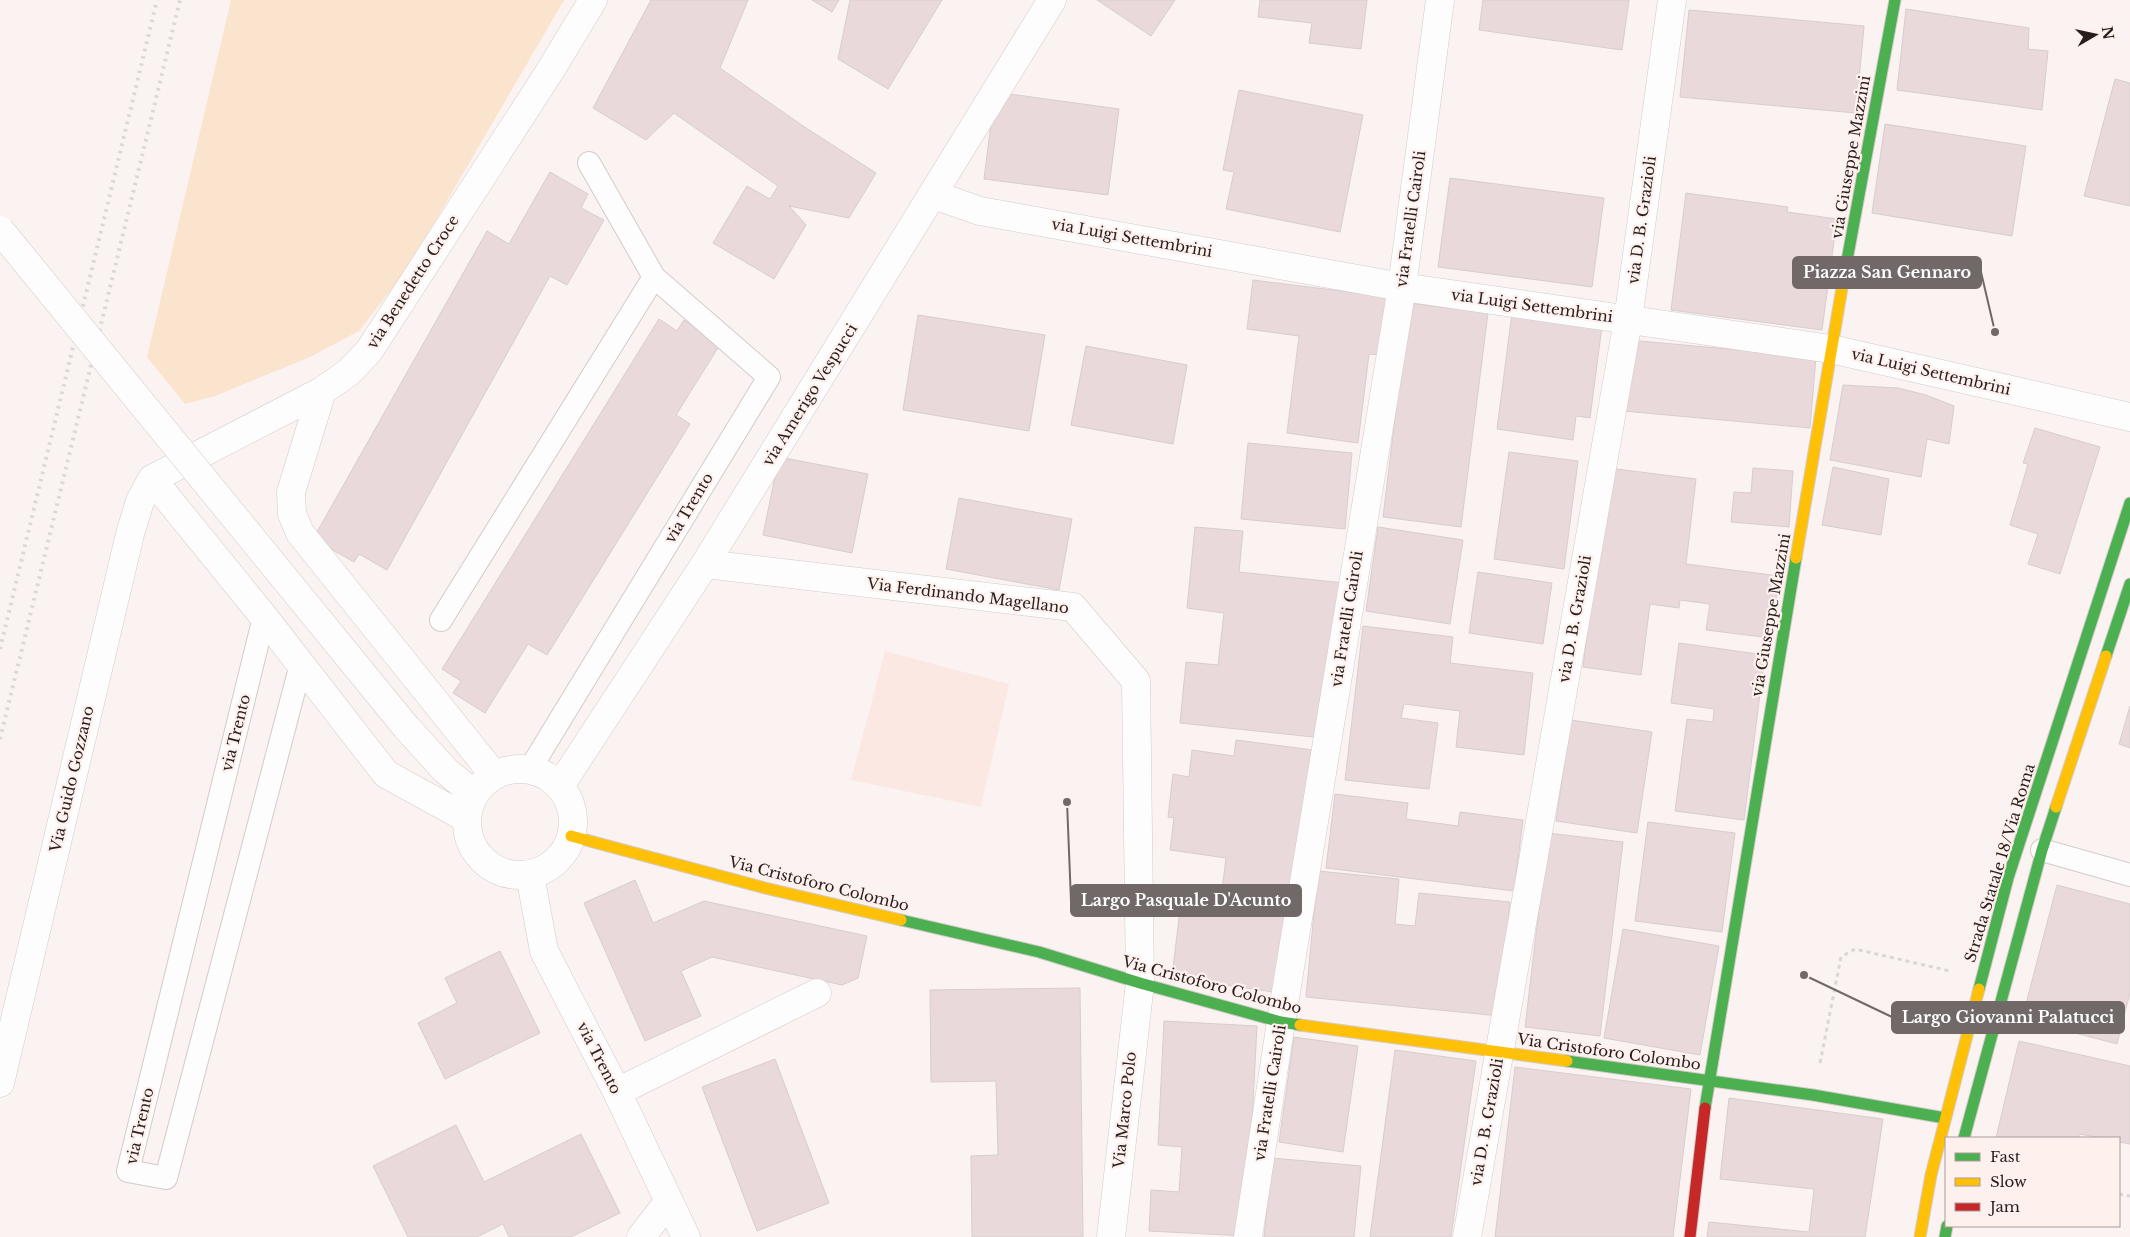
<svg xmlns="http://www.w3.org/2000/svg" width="2130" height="1237" font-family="'Libre Baskerville',serif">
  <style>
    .built { fill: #fce8e3 }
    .green { fill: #fbe4ce }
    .building { fill: #e9d9da; stroke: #d6cece }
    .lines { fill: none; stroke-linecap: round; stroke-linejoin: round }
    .lane-casing { stroke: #d3cbc9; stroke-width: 24 }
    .street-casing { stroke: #d3cbc9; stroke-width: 29 }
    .fast-casing { stroke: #d3cbc9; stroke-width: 13 }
    .slow-casing { stroke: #d3cbc9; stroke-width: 13 }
    .jam-casing { stroke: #d3cbc9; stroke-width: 13 }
    .path { stroke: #d9d6d6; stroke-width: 3; stroke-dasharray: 4 4; stroke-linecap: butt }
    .lane { stroke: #fefdfd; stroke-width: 22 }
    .street { stroke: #fefdfd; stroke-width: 28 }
    .fast { stroke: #4caf50; stroke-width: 11 }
    .slow { stroke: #ffc107; stroke-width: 11 }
    .jam { stroke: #c62828; stroke-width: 11 }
    .rail { stroke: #d9d7d7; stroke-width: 4; stroke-dasharray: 2.5 5; stroke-linecap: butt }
    .street-bridge-casing { stroke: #d3cbc9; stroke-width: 29; stroke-linecap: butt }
    .street-bridge { stroke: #fefdfd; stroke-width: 28 }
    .labels { text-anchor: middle; stroke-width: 4.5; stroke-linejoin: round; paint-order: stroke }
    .street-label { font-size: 15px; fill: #261e1d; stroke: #fef0ed }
    .leader { fill: none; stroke: #706967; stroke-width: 2 }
    .callout-dot { fill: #706967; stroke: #fef0ed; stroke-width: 2 }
    .callout { fill: #706967; stroke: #706967; stroke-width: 2 }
    .callout-label { font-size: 16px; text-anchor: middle; font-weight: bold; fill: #fff }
  </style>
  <rect width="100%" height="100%" fill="#faf3f1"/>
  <path class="built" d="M885 651 1009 684 981 807 851 780Z"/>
  <path class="green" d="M231 0H564L408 268 359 331 310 357 215 396 185 404 147 357Z"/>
  <path class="building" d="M651 0H748L720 68 803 126 876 173 849 218 789 206 806 225 774 279 713 243 747 186 770 199 778 186 674 113 646 140 593 108Z
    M812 0H839L832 12Z
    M850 0H942L888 89 838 59Z
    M1097 0H1175L1151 36Z
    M1260 0H1367L1361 49 1309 43 1312 23 1258 17Z
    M1483 0H1629L1622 50 1479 30Z
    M1906 9 2029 28 2028 49 2048 51 2042 110 1897 90Z
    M1689 10 1864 26 1856 113 1680 97Z
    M2115 79 2130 83V206L2084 196Z
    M1239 90 1363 115 1340 232 1226 209 1234 172 1223 170Z
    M995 92 1119 109 1108 195 984 179Z
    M1885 124 2026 146 2012 236 1872 213Z
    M550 172 588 194 581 208 604 220 567 285 550 276 387 570 359 554 354 562 313 539 487 231 509 244Z
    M1450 178 1604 198 1592 287 1438 267Z
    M1686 193 1788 207 1787 212 1837 219 1822 330 1671 310Z
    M1253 280 1397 298 1390 356 1369 354 1358 443 1287 433 1299 336 1247 329Z
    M1409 303 1488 313 1461 527 1383 517Z
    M1512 313 1602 326 1590 418 1576 416 1573 440 1497 429Z
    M918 315 1045 335 1029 431 903 410Z
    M659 319 677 331 684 320 721 343 676 415 690 424 547 655 528 644 485 713 453 693 461 681 442 669Z
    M1629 340 1816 357 1810 428 1623 411Z
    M1086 346 1187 365 1173 444 1071 425Z
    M1843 385 1898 388 1926 395 1954 406 1949 444 1927 439 1921 477 1830 460Z
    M2035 428 2100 447 2060 574 2028 564 2038 534 2010 525 2028 464 2023 463Z
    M1248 443 1352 453 1345 529 1241 519Z
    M1509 452 1578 461 1564 569 1494 559Z
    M779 457 868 474 852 553 763 535Z
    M1833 467 1889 479 1881 535 1822 525Z
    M1608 468 1696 479 1686 564 1779 576 1771 638 1706 630 1710 604 1680 600 1679 608 1650 604 1641 675 1583 667Z
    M1753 468 1793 471 1789 527 1731 522 1734 492 1751 493Z
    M959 498 1072 519 1059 590 946 569Z
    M1195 527 1243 531 1239 572 1344 583 1323 738 1180 723 1186 662 1218 665 1224 613 1187 608Z
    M1378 527 1463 540 1450 624 1366 611Z
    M1478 572 1552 583 1543 644 1469 633Z
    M1363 626 1453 637 1450 663 1533 673 1524 755 1456 747 1460 711 1404 704 1401 718 1438 723 1429 789 1345 780Z
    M1679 643 1765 655 1744 820 1675 811 1687 719 1713 722 1714 709 1671 703Z
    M2130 706V748L2119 744Z
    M1571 720 1652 732 1637 833 1556 821Z
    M1236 740 1321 751 1280 993 1172 977 1181 901 1220 906 1226 858 1170 850 1174 818 1168 817 1173 774 1189 777 1192 750 1234 756Z
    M1335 794 1408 803 1406 819 1458 826 1460 812 1523 820 1514 891 1326 868Z
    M1648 822 1735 833 1722 932 1635 921Z
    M1548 833 1623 842 1600 1036 1525 1027Z
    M1318 871 1399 879 1395 924 1415 926 1419 893 1510 902 1500 1016 1306 997Z
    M635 880 653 923 704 901 867 936 858 978 842 985 712 957 681 971 701 1016 645 1041 584 903Z
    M2057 885 2130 904V993L2117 1044 2022 1019Z
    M1623 929 1719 946 1700 1055 1604 1038Z
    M500 951 540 1033 445 1079 418 1023 457 1003 445 978Z
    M1080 988 1083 1237H972L971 1156 998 1155 996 1081 931 1082 930 990Z
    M1164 1021 1257 1026 1246 1236 1149 1231 1151 1190 1179 1192 1182 1147 1158 1145Z
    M1294 1037 1358 1046 1343 1152 1279 1142Z
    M2019 1041 2130 1066V1144L2119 1142V1138H2102L2079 1134V1138H1996Z
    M1395 1050 1476 1061 1451 1237H1370Z
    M775 1059 829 1203 757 1231 702 1087Z
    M1515 1067 1691 1089 1673 1237H1495Z
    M1729 1098 1883 1119 1865 1237H1707L1709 1222 1809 1232 1814 1189 1720 1179Z
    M456 1125 484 1182 581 1134 620 1213 571 1237H509L503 1224 477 1237H408L373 1166Z
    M1272 1158 1361 1166 1354 1237H1264Z"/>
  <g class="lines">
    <g class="lane-casing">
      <path id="lane" d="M264 617 128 1171 166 1178 301 664
        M441 620 654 277
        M530 769 769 377 654 277 589 163
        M2042 850 2130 875"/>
    </g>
    <g class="street-casing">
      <path id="street" d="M934 195 980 211 1402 287 1831 349 2130 417
        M322 391 291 492 292 514 300 533 494 775
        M152 479 322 391 349 372 369 351 550 71 593 0
        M152 479 264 617 386 774 466 818
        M705 564 1073 607 1136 681 1140 983 1111 1237
        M406 727 445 770 474 794
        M467 822a53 53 0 1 1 106 0a53 53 0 1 1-106 0Z
        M560 786 705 564 1052 0
        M530 875 544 951 617 1092 686 1237
        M0 1083 130 534 140 501 152 479
        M617 1092 817 993
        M641 1237 669 1201
        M1248 1237 1281 1022 1402 287 1440 0
        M1467 1237 1628 320 1672 0"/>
    </g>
    <g class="fast-casing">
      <path id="fast" d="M1843 282 1895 0
        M2106 656 2130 584
        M901 920 1039 952 1140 983 1281 1022 1300 1025
        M1979 989 2008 878 2130 503
        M1567 1061 1813 1095 1945 1118
        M1705 1108 1796 558
        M1964 1138 2042 850 2056 807
        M1945 1237 1947 1226"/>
    </g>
    <g class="slow-casing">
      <path id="slow" d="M1796 558 1843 282
        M2056 807 2106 656
        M571 836 765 888 901 920
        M1300 1025 1567 1061
        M1920 1237 1931 1175 1979 989"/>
    </g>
    <g class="jam-casing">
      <path id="jam" d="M1690 1237 1705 1108"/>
    </g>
    <path class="path" d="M1820 1063 1841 957 1855 949 1950 971
      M2119 1194 2130 1196"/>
    <use href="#lane" class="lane"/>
    <use href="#street" class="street"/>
    <use href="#fast" class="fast"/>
    <use href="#slow" class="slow"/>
    <use href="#jam" class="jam"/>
    <path class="rail" d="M0 649 157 0
      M0 739 180 0"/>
    <g class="street-bridge-casing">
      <path id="street-bridge" d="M0 230 406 727"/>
    </g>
    <use href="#street-bridge" class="street-bridge"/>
  </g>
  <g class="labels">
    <g class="street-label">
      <text transform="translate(1851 157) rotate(-80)" y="5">via Giuseppe Mazzini</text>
      <text transform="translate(1411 219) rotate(-82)" y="5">via Fratelli Cairoli</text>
      <text transform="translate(1642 220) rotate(-82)" y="5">via D. B. Grazioli</text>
      <text transform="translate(1132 238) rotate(10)" y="5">via Luigi Settembrini</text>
      <text transform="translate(413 282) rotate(-57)" y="5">via Benedetto Croce</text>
      <text transform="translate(1532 306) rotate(8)" y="5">via Luigi Settembrini</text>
      <text transform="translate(1931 372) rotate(13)" y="5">via Luigi Settembrini</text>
      <text transform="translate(810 395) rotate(-58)" y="5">via Amerigo Vespucci</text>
      <text transform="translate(689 508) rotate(-59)" y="5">via Trento</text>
      <text transform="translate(968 596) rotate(7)" y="5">Via Ferdinando Magellano</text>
      <text transform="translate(1771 615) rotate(-80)" y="5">via Giuseppe Mazzini</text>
      <text transform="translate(1347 619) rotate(-81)" y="5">via Fratelli Cairoli</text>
      <text transform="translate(1575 619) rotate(-80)" y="5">via D. B. Grazioli</text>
      <text transform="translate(236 733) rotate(-76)" y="5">via Trento</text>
      <text transform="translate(72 779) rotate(-77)" y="5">Via Guido Gozzano</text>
      <text transform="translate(2000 863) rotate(-73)" y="5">Strada Statale 18/Via Roma</text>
      <text transform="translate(819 884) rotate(14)" y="5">Via Cristoforo Colombo</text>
      <text transform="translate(1212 985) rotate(15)" y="5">Via Cristoforo Colombo</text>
      <text transform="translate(1609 1052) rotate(8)" y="5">Via Cristoforo Colombo</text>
      <text transform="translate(599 1058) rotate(63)" y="5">via Trento</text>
      <text transform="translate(1270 1093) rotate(-81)" y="5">via Fratelli Cairoli</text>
      <text transform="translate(1125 1110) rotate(-84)" y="5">Via Marco Polo</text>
      <text transform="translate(1487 1122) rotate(-80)" y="5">via D. B. Grazioli</text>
      <text transform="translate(140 1126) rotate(-77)" y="5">via Trento</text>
    </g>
  </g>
  <path class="leader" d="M1995 332L1981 272M1067 802L1071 901M1804 975L1892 1017"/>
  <g class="callout-dot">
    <circle cx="1995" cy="332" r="5"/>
    <circle cx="1067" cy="802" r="5"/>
    <circle cx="1804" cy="975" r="5"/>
  </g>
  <g class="callout">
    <rect x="1793" y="257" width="188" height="31" rx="5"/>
    <rect x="1071" y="885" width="230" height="31" rx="5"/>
    <rect x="1892" y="1002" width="232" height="31" rx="5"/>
  </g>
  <g class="callout-label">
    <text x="1887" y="278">Piazza San Gennaro</text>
    <text x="1186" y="906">Largo Pasquale D'Acunto</text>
    <text x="2008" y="1023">Largo Giovanni Palatucci</text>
  </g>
  <rect x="1945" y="1137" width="175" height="90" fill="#fef0ed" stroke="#a89c9a"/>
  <rect x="1955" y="1153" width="25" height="8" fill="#4caf50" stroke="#a89c9a"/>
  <text x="1990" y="1162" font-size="15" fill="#261e1d">Fast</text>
  <rect x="1955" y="1178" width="25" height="8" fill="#ffc107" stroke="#a89c9a"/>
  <text x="1990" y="1187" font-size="15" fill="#261e1d">Slow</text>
  <rect x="1955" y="1203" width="25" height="8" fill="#c62828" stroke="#a89c9a"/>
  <text x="1990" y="1212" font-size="15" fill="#261e1d">Jam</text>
  <g transform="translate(2095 35) rotate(81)" stroke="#fef0ed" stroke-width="4" paint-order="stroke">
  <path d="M0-4L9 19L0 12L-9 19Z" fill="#261e1d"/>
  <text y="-8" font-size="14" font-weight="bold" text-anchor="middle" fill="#261e1d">N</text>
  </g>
</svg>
